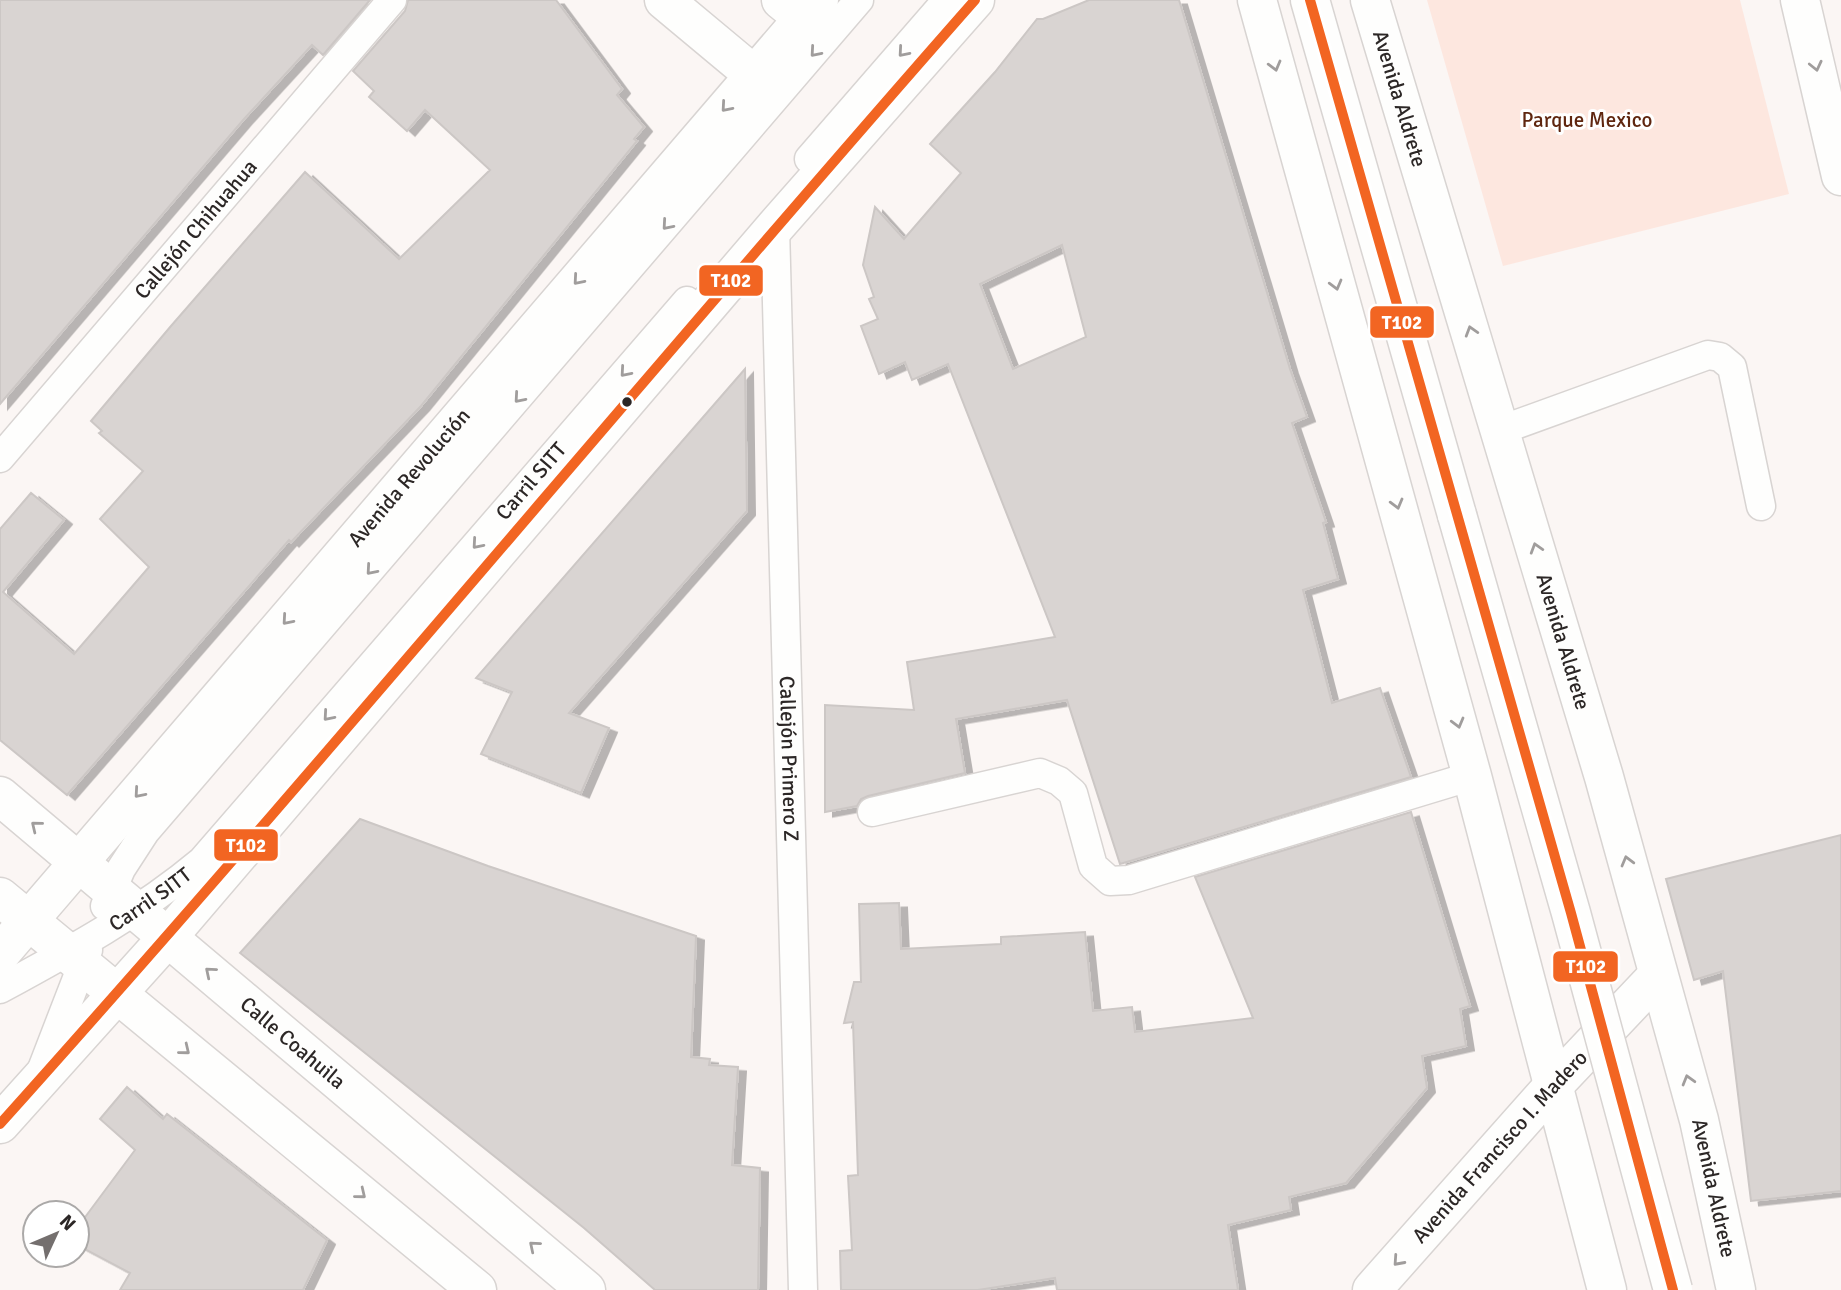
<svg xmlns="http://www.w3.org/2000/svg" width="1841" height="1290" font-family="Signika,sans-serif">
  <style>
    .green { fill: #fde7df }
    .building { fill: #d9d4d2; stroke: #ccc7c5; stroke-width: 2; fill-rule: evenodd; filter: url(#shadow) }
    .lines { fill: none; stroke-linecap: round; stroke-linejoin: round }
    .lane-casing { stroke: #d8d4d2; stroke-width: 31 }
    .secondary-casing { stroke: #d8d4d2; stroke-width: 41 }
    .primary-casing { stroke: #d8d4d2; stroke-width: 41 }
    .highway-casing { stroke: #d8d4d2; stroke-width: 41 }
    .lane { stroke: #fefefd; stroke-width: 28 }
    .secondary { stroke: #fefefd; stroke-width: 38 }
    .primary { stroke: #fefefd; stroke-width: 38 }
    .highway { stroke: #fefefd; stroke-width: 38 }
    .secondary-bridge-casing { stroke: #d8d4d2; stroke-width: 41; stroke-linecap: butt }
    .secondary-bridge { stroke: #fefefd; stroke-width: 38 }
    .bus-1-casing { stroke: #fff; stroke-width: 16 }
    .bus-1 { stroke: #f26522; stroke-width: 10 }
    .oneway { stroke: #a09d9c }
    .bus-dot { fill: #2c2726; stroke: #fff; stroke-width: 2.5 }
    .labels { text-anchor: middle; stroke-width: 6; stroke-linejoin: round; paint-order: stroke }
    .street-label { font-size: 21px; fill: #2c2726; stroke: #fff }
    .park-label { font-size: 21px; fill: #5f260f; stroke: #fff }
    .line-badge { stroke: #fff; stroke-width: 2.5 }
    .badge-label { font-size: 19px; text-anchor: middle; font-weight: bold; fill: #fff }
  </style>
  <defs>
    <filter id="shadow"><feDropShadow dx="8" dy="4.5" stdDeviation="0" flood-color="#0004"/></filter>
  </defs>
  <rect width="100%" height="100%" fill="#fbf6f4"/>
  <path class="green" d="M1427 0H1740L1789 194 1503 266Z"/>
  <path class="building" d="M0 0H370L323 55 312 45 244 119 0 404Z
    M408 0H556L622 89 617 95 644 127 634 139 637 141 421 406 291 542 289 540 67 795 0 740V529L31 493 64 520 3 592 74 654 149 567 100 519 143 471 99 433 102 431 91 421 171 326 305 172 399 259 490 170 425 110 407 131 369 97 374 91 353 71 405 11Z
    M1089 0H1179L1290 369 1307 417 1292 423 1326 522 1323 523 1338 579 1303 590 1332 703 1380 688 1411 777 1120 864 1067 700 956 719 965 773 868 796 861 799 857 806 825 812V705L914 710 907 662 1055 637 948 364 912 380 905 362 879 374 861 326 878 319 869 299 874 297 863 265 875 207 904 239 961 173 930 144 995 72 1037 19H1043ZM1062 245 1086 337 1013 369 980 284Z
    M745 369 747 511 569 713 609 728 581 793 481 754 512 692 476 678Z
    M1411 812 1470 1006 1460 1009 1466 1046 1422 1056 1427 1088 1346 1183 1289 1197 1291 1210 1228 1225 1238 1290H1057L1055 1278 978 1290H841L840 1251 852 1250 848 1176 858 1175 853 1022 844 1023 854 982H861L859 904 899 903 901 949 1001 944V937L1085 932 1093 1011 1132 1007 1135 1032 1253 1018 1195 877Z
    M360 819 488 866 696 936 691 1057 710 1059 709 1065 738 1067 732 1165 760 1168 758 1290H655L584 1228 240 953Z
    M1841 835V1191L1751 1201 1723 971 1694 980 1666 879Z
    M127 1087 163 1119 167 1114 327 1240 303 1290H120L130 1273 77 1245V1228L135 1150 100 1119Z"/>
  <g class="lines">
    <g class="lane-casing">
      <g id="lane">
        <path d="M809 159 947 0"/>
        <path id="s1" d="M775 227 803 1290"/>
        <path d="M1501 430 1708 355 1720 357 1732 367 1761 506"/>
        <path id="s2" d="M0 458 392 0"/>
        <path d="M872 812 1040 773 1059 781 1073 793 1093 866 1110 881 1129 880 1472 776"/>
        <path d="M105 906 121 869 145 832 859 0"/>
        <path id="s3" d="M0 989C70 951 140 913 202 861L687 301"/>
        <path d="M42 1069 88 950"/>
      </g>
    </g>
    <g class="secondary-casing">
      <g id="secondary">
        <path d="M664 0 754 75"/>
        <path d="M781 0 803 18"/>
        <path d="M1257 0 1472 776 1607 1290"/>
        <path d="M1310 0 1457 515"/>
        <path id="s4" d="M1370 0 1604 777 1699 1120 1736 1290"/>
        <path id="s5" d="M0 796 586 1290"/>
        <path d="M0 897 477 1290"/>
        <path id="s6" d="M1372 1290 1553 1086 1658 975"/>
      </g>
    </g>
    <g class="primary-casing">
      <g id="primary">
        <path id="s7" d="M0 954 819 0"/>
        <path d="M0 1124 168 937 775 227 975 0"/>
      </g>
    </g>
    <g class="highway-casing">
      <path id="highway" d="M1800 0 1841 176"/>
    </g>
    <use href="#lane" class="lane"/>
    <use href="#secondary" class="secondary"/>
    <use href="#primary" class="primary"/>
    <use href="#highway" class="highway"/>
    <g class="secondary-bridge-casing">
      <path id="secondary-bridge" d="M1457 515 1571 913 1673 1290"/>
    </g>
    <use href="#secondary-bridge" class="secondary-bridge"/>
    <g class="bus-1-casing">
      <path id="bus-1" d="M1310 0 1571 913 1673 1290
        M0 1124C331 755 647 372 975 0"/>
    </g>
    <use href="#bus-1" class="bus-1"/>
  </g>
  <defs><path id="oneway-chevron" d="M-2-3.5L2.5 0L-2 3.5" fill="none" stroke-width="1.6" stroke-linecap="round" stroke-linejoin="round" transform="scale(1.75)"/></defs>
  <g class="oneway">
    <use href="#oneway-chevron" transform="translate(815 52) rotate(131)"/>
    <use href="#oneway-chevron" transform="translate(903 52) rotate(131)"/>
    <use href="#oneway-chevron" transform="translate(1275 66) rotate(75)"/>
    <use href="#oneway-chevron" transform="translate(1816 66) rotate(77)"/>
    <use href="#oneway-chevron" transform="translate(726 107) rotate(131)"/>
    <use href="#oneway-chevron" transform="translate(667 225) rotate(131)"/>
    <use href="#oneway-chevron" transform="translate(578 280) rotate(131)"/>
    <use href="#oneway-chevron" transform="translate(1336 285) rotate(75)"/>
    <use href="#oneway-chevron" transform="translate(1471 331) rotate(-107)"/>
    <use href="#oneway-chevron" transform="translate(625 372) rotate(131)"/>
    <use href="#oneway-chevron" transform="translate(519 398) rotate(131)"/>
    <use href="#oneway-chevron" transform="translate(1397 504) rotate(75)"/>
    <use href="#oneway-chevron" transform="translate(477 544) rotate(131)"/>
    <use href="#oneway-chevron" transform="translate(1536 548) rotate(-107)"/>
    <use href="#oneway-chevron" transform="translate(371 570) rotate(131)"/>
    <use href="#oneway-chevron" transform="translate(287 620) rotate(131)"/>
    <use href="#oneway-chevron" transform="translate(328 716) rotate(131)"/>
    <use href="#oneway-chevron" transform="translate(1458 723) rotate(75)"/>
    <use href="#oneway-chevron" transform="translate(139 793) rotate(131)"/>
    <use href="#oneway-chevron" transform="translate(36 826) rotate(-141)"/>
    <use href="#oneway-chevron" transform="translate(1627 861) rotate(-105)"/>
    <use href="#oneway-chevron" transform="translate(210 972) rotate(-140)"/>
    <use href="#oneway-chevron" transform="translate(185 1050) rotate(39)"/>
    <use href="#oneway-chevron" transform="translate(1688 1080) rotate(-106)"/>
    <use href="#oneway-chevron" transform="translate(361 1194) rotate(39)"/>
    <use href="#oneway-chevron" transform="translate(534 1246) rotate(-140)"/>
    <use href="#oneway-chevron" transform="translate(1398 1261) rotate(132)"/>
  </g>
  <circle class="bus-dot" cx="627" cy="402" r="6"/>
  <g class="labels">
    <g class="street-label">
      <text dy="7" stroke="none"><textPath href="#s4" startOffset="103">Avenida Aldrete</textPath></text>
      <text dy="7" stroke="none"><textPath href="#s2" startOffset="301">Callejón Chihuahua</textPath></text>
      <text dy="7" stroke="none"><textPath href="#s7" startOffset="628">Avenida Revolución</textPath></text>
      <text dy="7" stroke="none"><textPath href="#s3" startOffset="742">Carril SITT</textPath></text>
      <text dy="7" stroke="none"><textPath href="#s4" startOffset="670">Avenida Aldrete</textPath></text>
      <text dy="7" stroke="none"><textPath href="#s1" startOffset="532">Callejón Primero Z</textPath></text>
      <text dy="7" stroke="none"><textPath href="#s3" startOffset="175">Carril SITT</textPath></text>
      <text dy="7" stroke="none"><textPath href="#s5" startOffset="383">Calle Coahuila</textPath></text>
      <text dy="7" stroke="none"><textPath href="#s6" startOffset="192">Avenida Francisco I. Madero</textPath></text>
      <text dy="7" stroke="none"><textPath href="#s4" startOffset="1237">Avenida Aldrete</textPath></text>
    </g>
    <g class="park-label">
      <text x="1587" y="127">Parque Mexico</text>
    </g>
  </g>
  <g class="line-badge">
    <rect x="698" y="264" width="66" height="33" rx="7" fill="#f26522"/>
    <rect x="1369" y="305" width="66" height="34" rx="7" fill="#f26522"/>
    <rect x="213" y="828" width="66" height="34" rx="7" fill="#f26522"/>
    <rect x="1552" y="950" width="67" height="33" rx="7" fill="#f26522"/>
  </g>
  <g class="badge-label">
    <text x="731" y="287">T102</text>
    <text x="1402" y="329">T102</text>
    <text x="246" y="852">T102</text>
    <text x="1586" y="973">T102</text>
  </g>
  <g transform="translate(56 1234) rotate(46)"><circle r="33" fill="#ffffff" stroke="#aba9a8" stroke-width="2"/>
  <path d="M0-5L12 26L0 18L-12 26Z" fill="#746f6e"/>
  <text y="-10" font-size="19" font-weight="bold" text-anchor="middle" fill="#2c2726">N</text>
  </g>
</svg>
